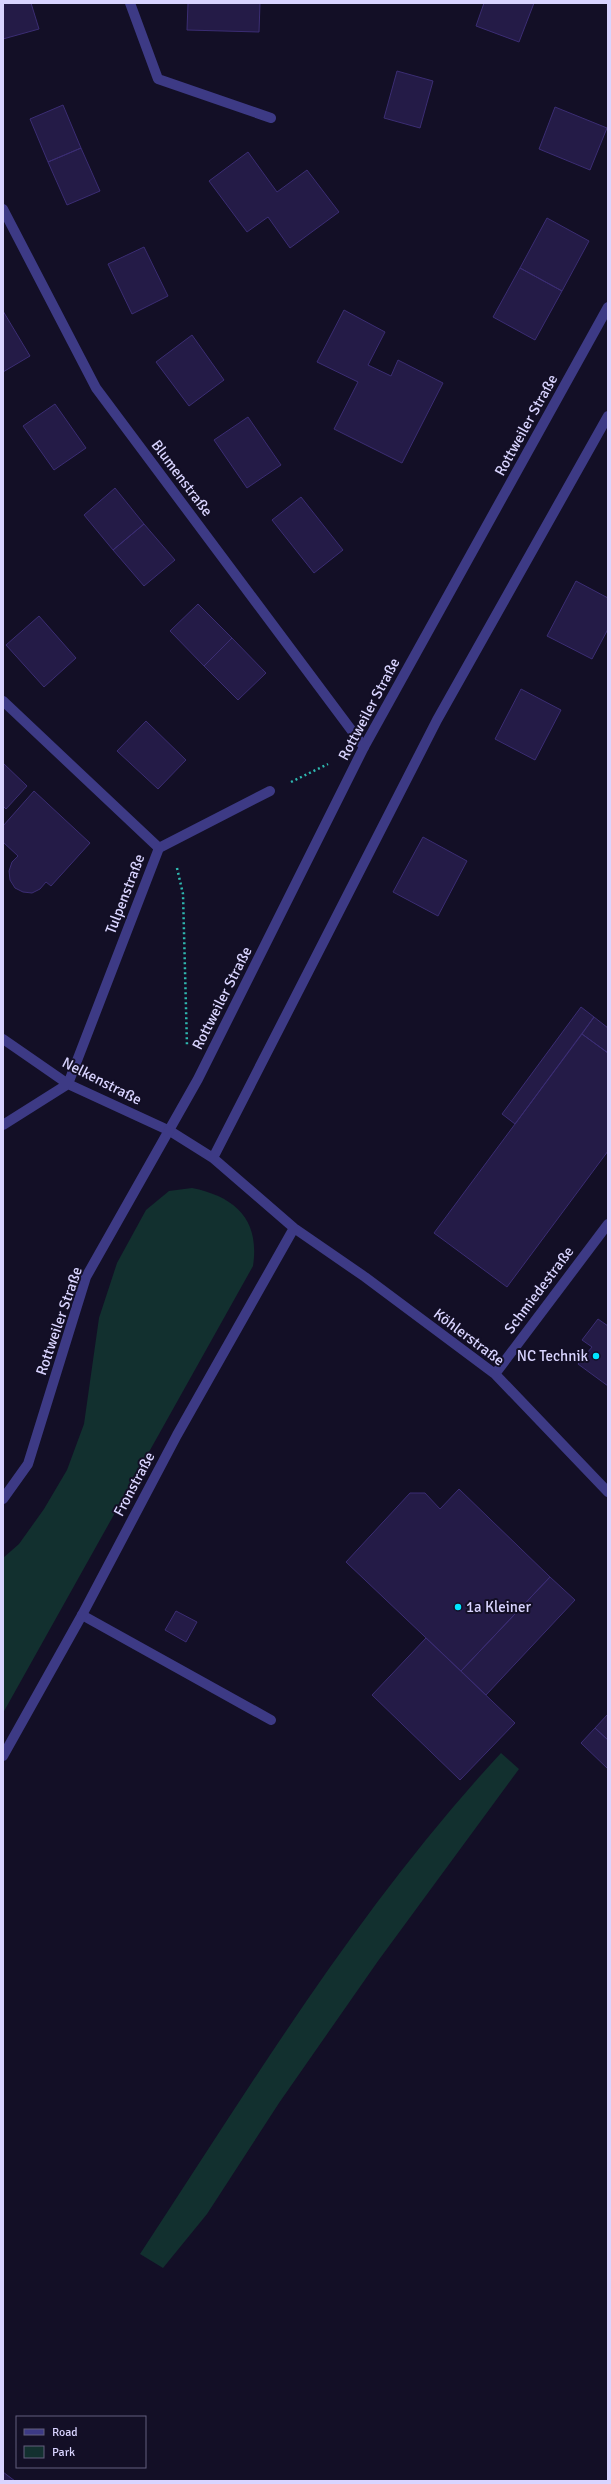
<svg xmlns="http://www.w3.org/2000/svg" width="611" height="2484" font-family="Signika,sans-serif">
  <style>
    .green { fill: #12302f }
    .building { fill: #241b47; stroke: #3b2d73 }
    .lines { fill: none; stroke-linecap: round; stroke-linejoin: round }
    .path { stroke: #2fb8b0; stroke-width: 2.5; stroke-dasharray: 2 3; stroke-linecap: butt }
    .service { stroke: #3d3a85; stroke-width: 10 }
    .minor { stroke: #3d3a85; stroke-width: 10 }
    .tertiary { stroke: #3d3a85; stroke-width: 10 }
    .poi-dot { fill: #00e5ff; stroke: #130f26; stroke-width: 1.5 }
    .labels { text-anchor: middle; stroke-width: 4; stroke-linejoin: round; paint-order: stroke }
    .street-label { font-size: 15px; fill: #d9d4ff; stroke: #130f26 }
    .poi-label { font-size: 15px; fill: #d9d4ff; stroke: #130f26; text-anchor: end }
  </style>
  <rect width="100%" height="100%" fill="#130f26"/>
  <path class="green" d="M192 1188C236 1197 260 1220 253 1266L3 1713V1558L19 1544 44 1509 67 1470 84 1424 99 1318 117 1263 146 1210 169 1191Z
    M501 1753 519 1769 378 1961 279 2103 207 2214 163 2268 140 2254C253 2082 360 1905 501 1753Z"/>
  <path class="building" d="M3 3H31L39 29 3 39Z
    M188 3H260L259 32 187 30Z
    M484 3H534L519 42 476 26Z
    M397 71 433 81 420 128 384 118Z
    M63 105 81 148 48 162 30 119Z
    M555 107 607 128 590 170 539 149Z
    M81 148 100 191 67 205 48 162Z
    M248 152 277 192 307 170 339 212 290 248 268 217 247 232 209 181Z
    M547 218 589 241 562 291 520 268Z
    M144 247 168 296 132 314 108 264Z
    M520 268 562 291 535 340 493 317Z
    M344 310 385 332 368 365 391 376 398 360 443 383 402 463 334 429 358 382 317 362Z
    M3 311 30 356 3 372Z
    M192 335 224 380 189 406 156 362Z
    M55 404 86 448 54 470 23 426Z
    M248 417 281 465 247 488 214 440Z
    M115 488 144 524 113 550 84 515Z
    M301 497 343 550 314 573 272 520Z
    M144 524 175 560 144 586 113 550Z
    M576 581 608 598V629L592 659 547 636Z
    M198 604 232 638 204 666 170 631Z
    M39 616 76 658 44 687 6 645Z
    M232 638 266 673 238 700 204 666Z
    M521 689 561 710 535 760 495 739Z
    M146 721 186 760 158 789 117 751Z
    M3 763 27 786 6 809 3 806Z
    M34 791 90 843 51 886 46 882 40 889 32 893 23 892 15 888 10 880 9 871 12 862 18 856 3 842V826Z
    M423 837 467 861 438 916 393 892Z
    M581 1007 594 1017 515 1124 502 1114Z
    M594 1017 608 1028V1053L582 1034Z
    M582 1034 608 1053V1151L507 1287 434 1233Z
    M598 1319 608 1326V1386L578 1364 592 1347 582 1340Z
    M459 1489 550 1577 461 1671 346 1562 410 1493H425L440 1509Z
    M550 1577 575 1600 486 1695 461 1671Z
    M176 1611 197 1622 186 1642 165 1630Z
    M426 1638 515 1723 460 1780 372 1695Z
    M608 1714V1740L595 1728Z
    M595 1728 608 1740V1769L581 1743Z
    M3 2472 15 2481H3Z"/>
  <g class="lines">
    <path class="path" d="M291 782 328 764
      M177 868 183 894 187 1046"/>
    <path class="service" d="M130 3 158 79 271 118
      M159 848 270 791
      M82 1615 271 1720"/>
    <path class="minor" d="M3 209 96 388 364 747
      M3 701 159 848 68 1084 3 1125
      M3 1039 68 1084 170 1131 213 1158 294 1228 365 1277 495 1374 608 1492
      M213 1158 437 720 608 416
      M495 1374 608 1224
      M3 1756 82 1615 177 1435 294 1228"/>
    <path class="tertiary" d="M3 1499 28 1464 86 1277 198 1079 364 747 608 307"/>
  </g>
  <g class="poi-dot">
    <circle cx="596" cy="1356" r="4"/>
    <circle cx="458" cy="1607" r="4"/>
  </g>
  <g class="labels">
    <g class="street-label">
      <text transform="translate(526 425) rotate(-61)" y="5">Rottweiler Straße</text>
      <text transform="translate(182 478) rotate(53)" y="5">Blumenstraße</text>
      <text transform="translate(369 709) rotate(-62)" y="5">Rottweiler Straße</text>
      <text transform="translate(125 894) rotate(-69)" y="5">Tulpenstraße</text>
      <text transform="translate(222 998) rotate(-63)" y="5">Rottweiler Straße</text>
      <text transform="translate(102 1081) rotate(27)" y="5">Nelkenstraße</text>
      <text transform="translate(539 1290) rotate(-53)" y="5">Schmiedestraße</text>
      <text transform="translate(59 1321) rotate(-71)" y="5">Rottweiler Straße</text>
      <text transform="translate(469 1337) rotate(37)" y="5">Köhlerstraße</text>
      <text transform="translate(134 1484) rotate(-62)" y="5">Fronstraße</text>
    </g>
    <g class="poi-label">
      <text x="588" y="1361">NC Technik</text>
      <text x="466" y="1612" text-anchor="start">1a Kleiner</text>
    </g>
  </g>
  <rect width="611" height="2484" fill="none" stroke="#d9d4ff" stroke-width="8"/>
  <rect x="16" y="2416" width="130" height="52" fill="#130f26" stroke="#625e7d"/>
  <rect x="24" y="2429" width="20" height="6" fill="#3d3a85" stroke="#625e7d"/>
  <text x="52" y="2436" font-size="12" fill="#d9d4ff">Road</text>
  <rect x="24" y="2446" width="20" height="12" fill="#12302f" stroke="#625e7d"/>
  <text x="52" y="2456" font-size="12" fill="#d9d4ff">Park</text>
</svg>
